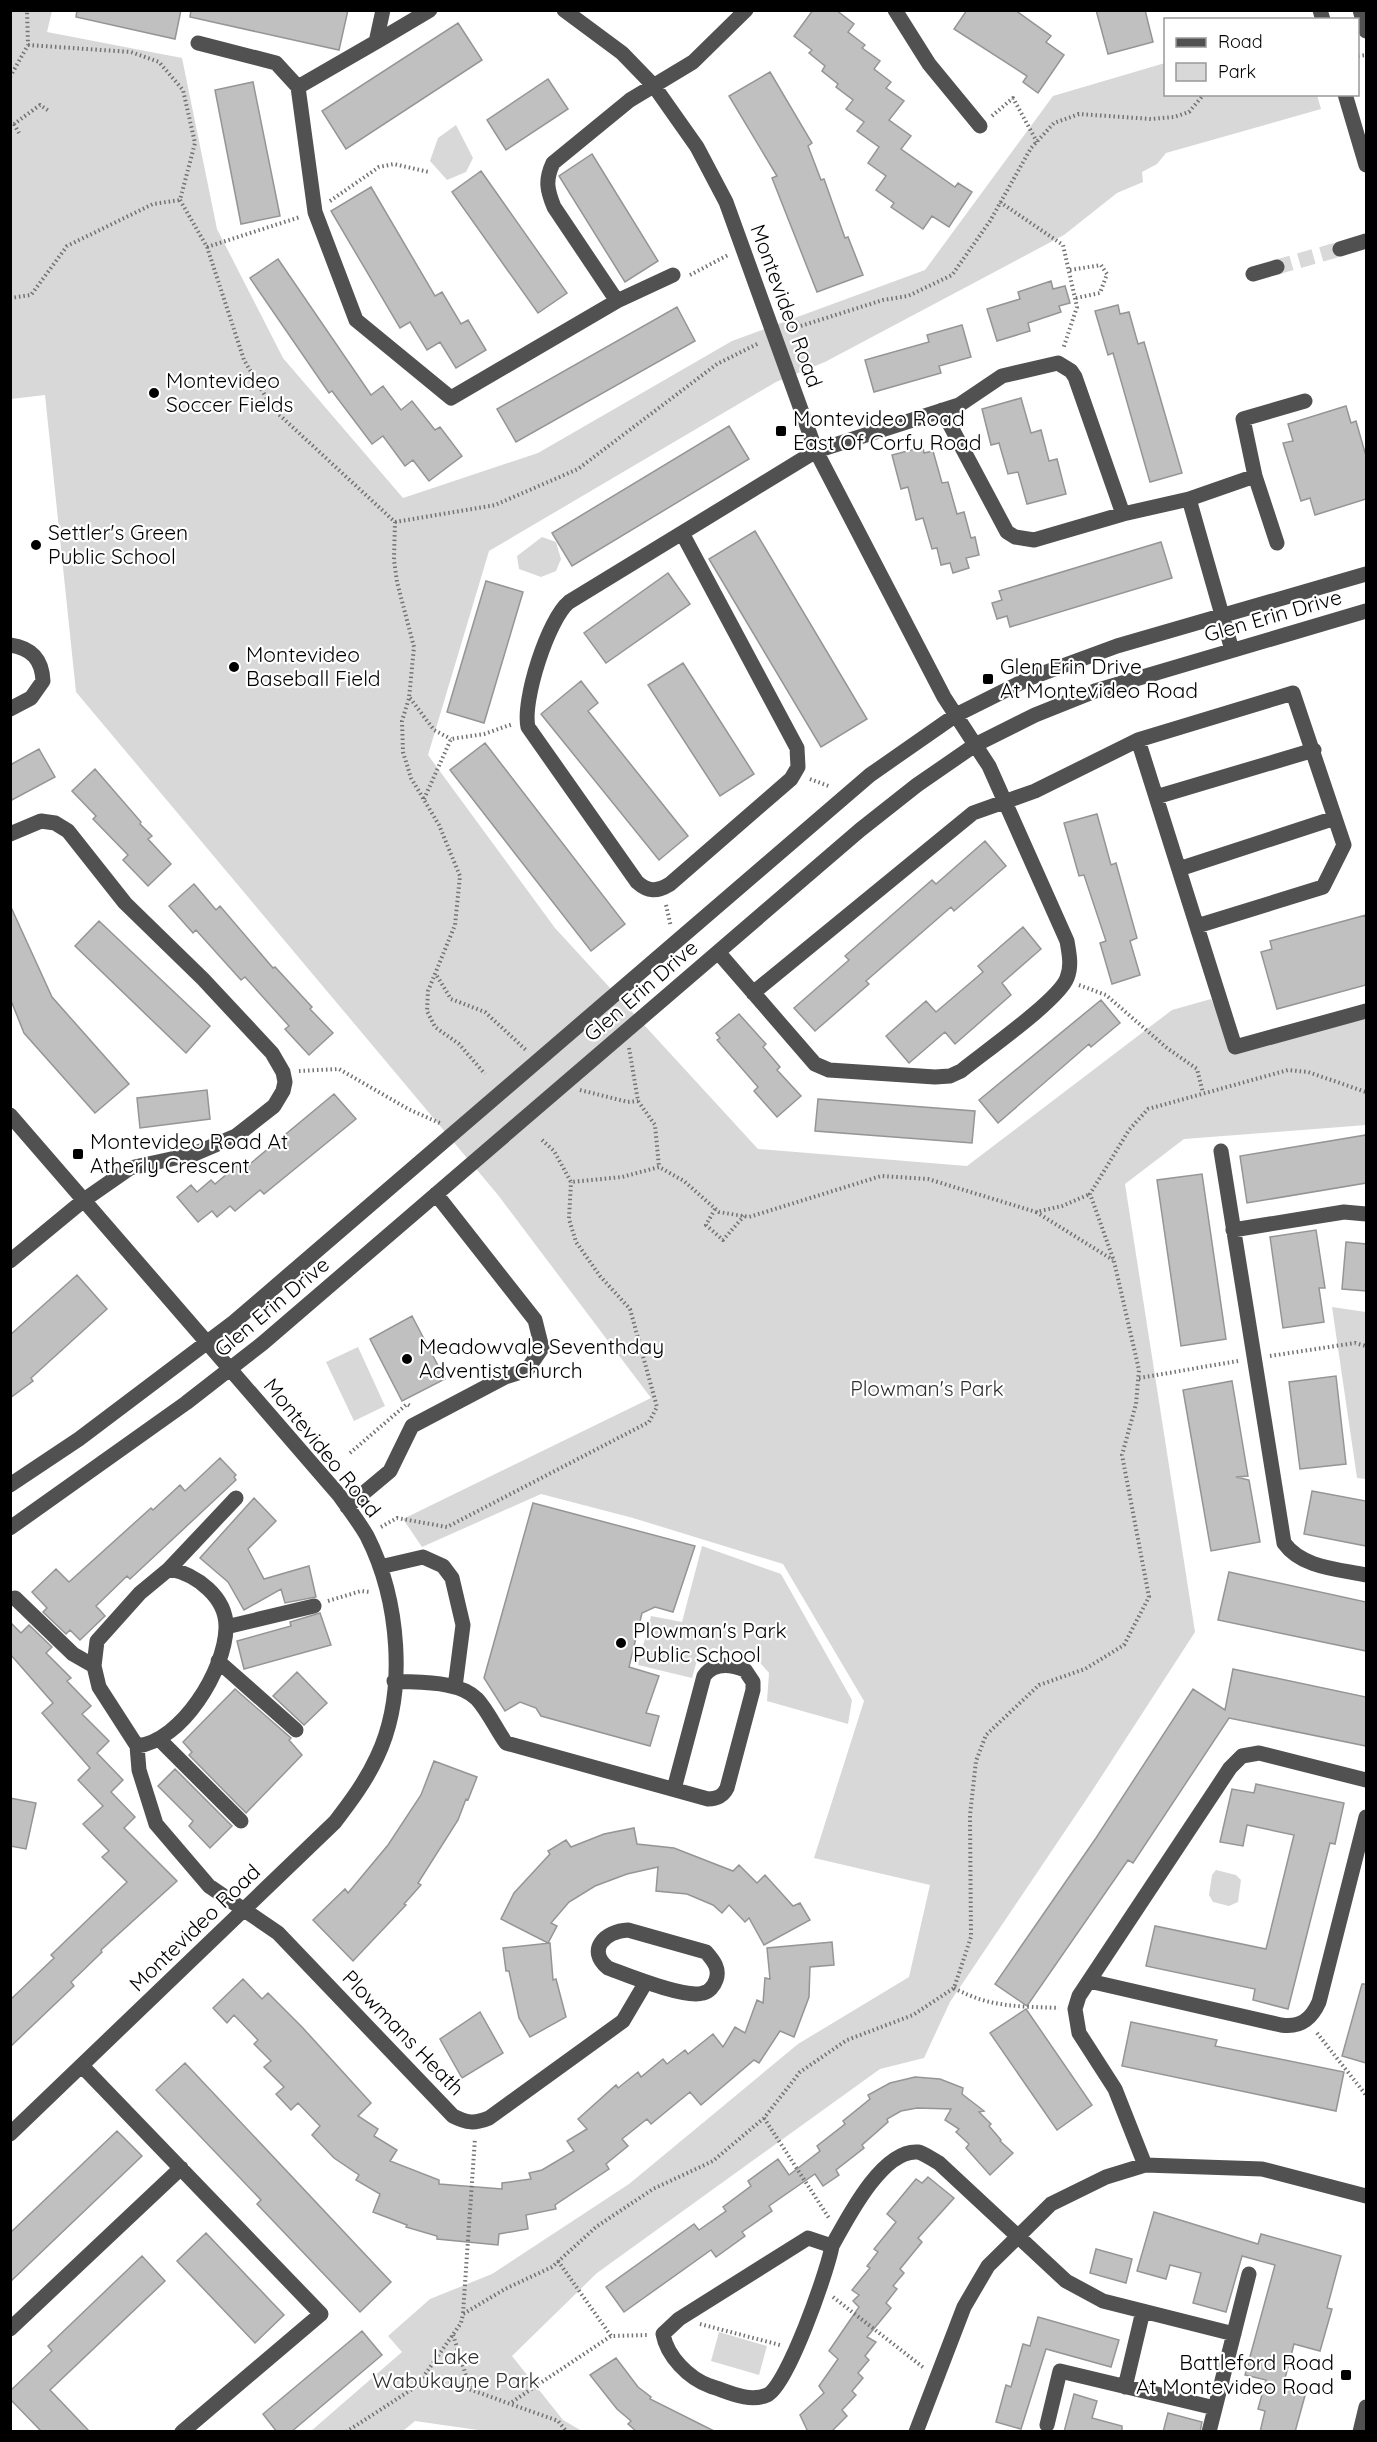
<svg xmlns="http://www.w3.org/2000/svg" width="1377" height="2442" font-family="Quicksand,sans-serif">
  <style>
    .green { fill: #d8d8d8 }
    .building { fill: #c0c0c0; stroke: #959595; stroke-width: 1.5 }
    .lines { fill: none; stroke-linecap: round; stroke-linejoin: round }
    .minor-tunnel { stroke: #d9d9d9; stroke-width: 15; stroke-dasharray: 15 8; stroke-linecap: butt }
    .path { stroke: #737373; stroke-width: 4; stroke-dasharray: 1.5 3; stroke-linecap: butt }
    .minor { stroke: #515151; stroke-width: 15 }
    .poi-dot { fill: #000; stroke: #fff; stroke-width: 2 }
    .labels { text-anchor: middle; stroke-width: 4.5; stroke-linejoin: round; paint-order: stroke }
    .street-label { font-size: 21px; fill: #000; stroke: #fff }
    .poi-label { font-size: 21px; fill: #000; stroke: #fff; text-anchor: start }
    .park-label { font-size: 21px; fill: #2f2f2f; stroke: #fff }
  </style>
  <rect width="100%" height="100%" fill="#fff"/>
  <path class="green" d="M11 11H52L47 32 182 58 217 229 283 358 403 498 538 453 732 341 925 270 1053 96 1165 63 1166 94 1317 95 1321 109 1166 153 1157 164 1142 172 1143 182 1117 193 1064 235 825 362 776 382 489 551 428 755 555 928 758 1149 967 1166 1172 1010 1211 999 1235 1047 1366 1011V1125L1184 1139 1125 1184 1195 1632 1092 1791 950 2002 924 2058 880 2069 597 2273 512 2356 563 2420 582 2431 492 2432 415 2421 403 2431H311L402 2352 388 2336 430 2299 492 2274 629 2184 798 2044 909 1977 930 1885 814 1858 864 1701 783 1564 633 1518 541 1494 422 1547 403 1519 651 1398 498 1195 76 692 45 395 11 399Z
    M456 125 473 158 466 172 447 180 430 161 438 138Z
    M542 537 556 542 561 559 556 571 541 577 519 569 517 556Z
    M1332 1307 1366 1312V1479L1357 1478Z
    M358 1347 385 1406 354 1421 326 1362Z
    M702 1546 781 1574 852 1700 848 1724 767 1701 769 1673 755 1657 713 1648 698 1657 692 1678 638 1665 651 1616 682 1622Z
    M1216 1870 1236 1875 1241 1880 1238 1902 1229 1906 1213 1902 1209 1895 1212 1875Z
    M719 2332 767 2346 759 2375 711 2361Z"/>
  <path class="building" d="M77 10H181L175 39 76 17Z
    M191 10H348L339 50 190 17Z
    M813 10H836L854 24 848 32 865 45 862 48 880 61 874 69 891 82 886 88 904 101 889 120 911 136 901 149 955 187 958 183 972 192 949 227 932 216 923 229 891 207 894 203 876 190 886 176 868 163 879 147 857 131 864 122 846 109 853 100 836 87 838 84 822 71 825 66 809 53 812 50 794 36Z
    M967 10H1015L1051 36 1046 42 1064 55 1038 93 1023 82 1027 76 954 29Z
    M1096 10H1145L1153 42 1108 54Z
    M458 23 482 60 346 149 322 111Z
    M770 72 812 143 808 146 821 180 824 179 845 238 848 237 863 275 817 292 772 178 777 176 729 96Z
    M548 79 568 109 506 150 487 120Z
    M253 82 280 216 241 224 215 90Z
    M592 154 658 261 625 282 559 176Z
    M481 171 567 293 538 313 452 192Z
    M371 187 435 296 442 292 461 324 468 320 486 350 456 368 440 342 427 350 410 322 400 328 331 211Z
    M278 259 371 395 383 386 401 410 412 401 435 430 440 427 462 456 429 481 413 460 405 466 383 436 372 444 332 391 329 393 250 278Z
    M1051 281 1053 289 1065 286 1070 303 1059 306 1061 312 1028 323 1030 331 997 341 987 309 1020 299 1018 292Z
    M1118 305 1120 314 1129 312 1138 344 1144 342 1182 473 1150 482 1113 353 1108 355 1095 311Z
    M677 307 695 341 516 442 497 409Z
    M962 325 971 357 939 366 941 373 874 392 865 360 929 342 927 335Z
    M1021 398 1031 433 1041 430 1049 461 1057 459 1066 494 1027 504 1018 472 1008 474 999 443 991 445 982 409Z
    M1346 406 1351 423 1356 421 1366 456V499L1315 515 1310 498 1301 501 1283 443 1293 441 1288 424Z
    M729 426 749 459 572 566 552 533Z
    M923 447 924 453 933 451 942 483 948 482 957 514 964 512 971 538 975 537 979 555 966 558 969 568 953 573 950 563 941 565 937 548 932 549 923 518 916 520 908 487 901 489 892 455Z
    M755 531 867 719 821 747 709 559Z
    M1161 542 1172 578 1010 627 1007 616 997 619 992 603 1002 600 999 591Z
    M668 573 690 604 606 663 584 633Z
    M486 581 523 592 484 723 447 712Z
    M683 663 754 774 720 796 648 685Z
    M581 681 598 703 588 711 688 836 659 860 541 714Z
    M485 743 625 924 591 951 450 770Z
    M39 749 55 777 10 801V765Z
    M95 769 141 822 140 824 152 836 148 839 171 864 148 886 123 860 128 855 93 819 96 816 72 791Z
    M1097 814 1111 865 1116 863 1137 938 1130 941 1140 975 1112 984 1100 943 1106 941 1084 875 1079 876 1064 823Z
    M985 841 1006 866 954 911 951 907 866 981 869 984 815 1031 794 1008 849 960 845 956 932 880 936 884Z
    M194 884 216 910 220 906 273 968 275 967 312 1007 310 1009 333 1033 309 1055 285 1029 289 1026 245 977 241 980 196 930 193 933 169 906Z
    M10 905 52 997 129 1084 95 1113 24 1033 10 998Z
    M1366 915V985L1277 1009 1261 952 1272 949 1270 941Z
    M99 921 210 1026 186 1053 75 946Z
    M1023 927 1041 949 1002 983 1011 995 955 1044 945 1032 909 1063 886 1036 926 1001 936 1012 983 972 978 966Z
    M1101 1000 1120 1023 1091 1047 1089 1044 998 1123 979 1100Z
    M739 1014 766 1044 763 1047 780 1067 777 1070 801 1096 777 1117 754 1091 758 1087 717 1040 720 1038 716 1033Z
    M207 1090 210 1119 140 1128 137 1098Z
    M334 1094 356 1119 264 1194 260 1190 235 1211 230 1206 217 1217 212 1211 198 1222 177 1197 191 1185 197 1192 211 1180 215 1184 240 1163 245 1168Z
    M818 1099 975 1111 972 1143 815 1131Z
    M1366 1135V1183L1247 1203 1240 1156Z
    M1202 1174 1226 1339 1181 1346 1157 1180Z
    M1316 1230 1325 1288H1319L1324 1322 1283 1328 1270 1237Z
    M1346 1242 1366 1244V1291L1342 1289Z
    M77 1275 107 1309 31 1378 33 1381 10 1398V1335Z
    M412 1316 445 1379 402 1401 370 1339Z
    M1336 1376 1346 1464 1300 1469 1289 1382Z
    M1232 1381 1248 1476 1236 1477 1249 1480 1260 1542 1211 1551 1183 1390Z
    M220 1458 236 1475 234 1477 236 1480 130 1579 127 1576 96 1606 105 1616 80 1640 70 1630 66 1634 43 1612 47 1608 32 1592 56 1569 69 1582 151 1508 153 1510 180 1485 185 1491Z
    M1312 1491 1366 1501V1546L1304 1534Z
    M254 1498 276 1521 248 1549 264 1579 309 1566 316 1597 285 1603 281 1589 244 1610 228 1582 200 1558Z
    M533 1503 695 1546 673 1612 655 1607 642 1613 629 1667 659 1676 646 1713 659 1716 650 1746 541 1716 536 1708 520 1702 505 1711 484 1678Z
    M1229 1572 1366 1602V1651L1218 1620Z
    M320 1613 331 1645 244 1669 237 1641 291 1626 290 1622Z
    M10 1622 21 1633 29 1625 52 1647 46 1653 71 1678 67 1681 91 1706 82 1714 109 1741 97 1753 123 1780 111 1792 135 1817 124 1828 177 1881 101 1950 102 1952 71 1982 74 1986 10 2047V2000L54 1958 51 1955 127 1882 102 1857 109 1851 83 1824 103 1806 78 1780 90 1768 42 1713 53 1703 10 1654Z
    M1233 1669 1366 1697V1746L1229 1718 1133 1863 1128 1860 1027 2006 995 1984 1096 1838 1193 1689 1225 1710Z
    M297 1672 327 1703 304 1725 273 1696Z
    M235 1689 291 1738 289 1740 302 1755 246 1813 189 1755 192 1752 183 1742Z
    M434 1761 477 1777 468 1800 466 1799 458 1820 418 1883 421 1885 404 1904 406 1905 353 1961 313 1920 345 1889 348 1893 388 1845 421 1795Z
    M175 1769 232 1826 210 1848 189 1826 193 1821 158 1786Z
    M1256 1784 1344 1803 1335 1844 1330 1843 1288 2009 1253 2000 1255 1989 1146 1966 1155 1926 1266 1949 1294 1835 1247 1825 1243 1846 1220 1842 1232 1789 1254 1793Z
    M10 1798 36 1803 26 1849 10 1846Z
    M634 1828 637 1844 674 1848 733 1871 739 1865 757 1883 765 1875 793 1906 800 1903 810 1920 764 1945 749 1918 745 1922 729 1905 722 1913 713 1905 687 1894 656 1891 658 1867 627 1874 595 1886 569 1902 551 1923 557 1926 548 1943 501 1919 514 1893 550 1854 548 1851 566 1840 571 1847 604 1834Z
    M832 1942 834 1965 810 1967 809 1997 794 2037 780 2031 759 2063 754 2060 701 2105 690 2092 651 2124 647 2119 622 2139 628 2146 606 2164 609 2169 555 2205 556 2209 526 2215 528 2229 499 2234 498 2245 437 2239V2236L406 2227 407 2225 373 2212 380 2194 356 2180 359 2175 334 2158 312 2135 320 2126 298 2103 291 2110 276 2094 284 2087 264 2067 271 2061 254 2044 258 2040 234 2015 227 2023 213 2008 243 1979 262 1999 268 1993 302 2027 371 2103 358 2116 378 2129 374 2136 397 2150 390 2161 439 2180V2184L502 2189V2183L531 2179 529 2173 542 2170 574 2151 567 2141 587 2129 578 2119 616 2085 618 2088 638 2072 641 2077 663 2059 667 2064 685 2050 688 2054 713 2034 723 2047 735 2027 745 2033 757 2000 763 2003 765 1978 770 1979 767 1948Z
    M550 1943 553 1980 556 1979 566 2017 530 2037 519 2018 509 1971H506L503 1948Z
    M1362 1984H1366V2063L1342 2056Z
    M1026 2009 1092 2105 1057 2130 990 2033Z
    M480 2012 503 2053 462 2078 440 2039Z
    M1131 2022 1217 2040 1215 2046 1344 2072 1336 2111 1122 2066Z
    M185 2063 391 2282 360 2312 257 2204 261 2200 156 2090Z
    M915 2077 940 2079 963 2088 962 2094 984 2111 979 2112 991 2124 989 2126 1001 2140 1000 2141 1013 2153 990 2175 966 2148 969 2144 956 2132 959 2129 945 2120 951 2109 917 2108 901 2111 887 2119 888 2122 862 2145 864 2148 836 2170 839 2175 823 2186 815 2174 769 2206 772 2211 742 2232 745 2236 716 2257 711 2250 624 2312 606 2287 694 2224 699 2230 726 2211 723 2207 751 2186 748 2181 778 2159 789 2175 820 2151 817 2146 845 2124 843 2121 870 2099 868 2095 890 2083Z
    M117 2131 142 2156 10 2282V2233Z
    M928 2177 954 2198 918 2238 922 2242 900 2269 904 2273 893 2286 897 2289 886 2303 891 2308 867 2337 876 2342 865 2356 869 2360 858 2373 863 2378 852 2391 856 2395 842 2410 847 2416 831 2432H808L800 2415 824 2393 819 2386 838 2359 829 2351 859 2307 853 2301 859 2295 852 2290 870 2268 867 2266 878 2252 874 2249 896 2222 887 2214 916 2179 922 2183Z
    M1154 2212 1258 2244 1261 2234 1341 2256 1327 2308 1332 2309 1320 2351 1294 2344 1283 2386 1306 2392 1295 2432H1260L1265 2411 1258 2409 1266 2380 1245 2375 1275 2265 1242 2256 1226 2312 1193 2303 1201 2273 1170 2265 1166 2279 1137 2271Z
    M206 2233 284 2315 255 2343 177 2261Z
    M1096 2249 1132 2259 1126 2283 1090 2273Z
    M142 2256 165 2281 50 2390 90 2432H42L10 2399V2391L52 2351 48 2346Z
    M1038 2317 1119 2340 1111 2367 1046 2349 1021 2429 996 2422 1006 2385 1011 2387 1023 2344 1030 2346Z
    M362 2331 382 2355 291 2432H277L263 2414Z
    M616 2358 638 2387 651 2397 650 2399 716 2432H637L628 2424 631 2421 617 2409 590 2375Z
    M1074 2394 1097 2401 1092 2418 1122 2426V2432H1064Z
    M1168 2413 1202 2422 1200 2432H1163Z"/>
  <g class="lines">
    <path class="minor-tunnel" d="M1277 267 1340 249"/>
    <path class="path" d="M28 45 131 52 159 62 183 90 195 143 180 200
      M1358 56 1366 55
      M10 77 28 45 27 10
      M992 116 1013 98 1037 142
      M10 121 14 124 40 105 49 111
      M14 124 19 133
      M180 200 207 247 244 360 273 409 395 522 394 560 397 582 414 647 409 698 402 721 403 752 411 778 439 825 460 876 455 925 428 991 427 1011 435 1027 459 1044 485 1074
      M330 201 379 167 394 164 429 172
      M1000 202 1063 245 1077 307 1063 349
      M207 247 300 217
      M1070 270 1101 265 1107 274 1100 293 1076 298
      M690 275 728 255
      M10 298 31 295 67 246 153 204 180 200
      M788 330 883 300 908 296 952 275 990 221 1031 148 1054 123 1079 114 1151 119 1174 117 1189 112 1204 94
      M395 522 495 505 578 469 717 364 759 343
      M410 698 434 730 451 739
      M810 779 831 787
      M424 799 451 739 484 734 513 724
      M666 905 671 927
      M437 976 451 999 485 1012 526 1050
      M1079 985 1106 995 1167 1048 1197 1069 1203 1093
      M629 1048 638 1101 655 1125 659 1167
      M299 1071 339 1069 408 1109 442 1124
      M580 1090 628 1102 638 1101
      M542 1140 554 1151 571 1182 622 1177 659 1167 684 1181 719 1212 749 1217 881 1176 928 1179 1036 1212 1062 1206 1090 1194
      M715 1209 706 1225 723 1240 744 1216
      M1036 1212 1113 1260
      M1270 1356 1355 1343 1366 1346
      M1139 1378 1238 1361
      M350 1453 407 1404 412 1407
      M381 1527 397 1518 447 1527 649 1422 657 1407 630 1309 600 1276 576 1242 569 1219 571 1182
      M328 1601 361 1591 370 1592
      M954 1988C991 2008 1018 2006 1059 2008
      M1317 2033 1366 2095
      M764 2118 829 2218
      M558 2261 611 2336 647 2335
      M833 2297 924 2368
      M463 2313 475 2138
      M700 2324 780 2345
      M453 2335 470 2388
      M417 2386 452 2383 558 2421 567 2432
      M512 2402 611 2336
      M346 2432 417 2386 461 2323 463 2314 505 2289 552 2267 596 2227 653 2189 713 2161 764 2118 800 2072 847 2040 913 2015 954 1988 971 1937 970 1815 976 1761 986 1735 1039 1685 1085 1669 1124 1645 1149 1597 1122 1455 1136 1404 1139 1370 1114 1261 1090 1194 1129 1130 1148 1109 1288 1070 1308 1072 1366 1092"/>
    <path class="minor" d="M383 10 376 42 298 87 315 212 356 320 451 398 617 301 554 207C547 190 545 180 553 163L630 100 693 62 746 10
      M564 10 622 53 654 86 697 147 726 202 816 451 944 697 989 766 1067 941C1069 953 1072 966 1067 978 1059 1000 983 1053 961 1071L950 1076 935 1077 829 1070 815 1064 718 952
      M895 10 929 64 980 126
      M1320 10 1323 20
      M1360 10 1366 31
      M376 42 430 10
      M198 43 276 63 298 87
      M1345 94 1366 165
      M1340 249 1366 241
      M1253 274 1277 267
      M617 301 673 275
      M942 410 1007 532 1015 537 1034 540 1123 514 1189 499 1255 476 1243 419 1305 401
      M1255 476 1277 543
      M1189 499 1232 650
      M682 533 797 748 798 767 791 779 670 884C657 892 648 892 637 882L528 727C522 701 548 619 569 602L816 451 959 405 1002 376 1058 363 1071 371 1075 377 1123 514
      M10 645C32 648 42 660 43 681L31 698 10 709
      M1138 740 1293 693 1344 845 1323 887 1197 926
      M1156 797 1314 750
      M10 834 41 821 55 823 68 831 125 903 203 979 272 1053 283 1072 285 1082 283 1091 274 1106 236 1136 194 1154 130 1168 84 1200 10 1261
      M1179 869 1335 818
      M753 993 973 813 1035 791 1138 740 1235 1047 1366 1011
      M10 1115 339 1495C348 1508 359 1522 367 1536 399 1599 408 1692 377 1757 366 1781 351 1801 335 1822L10 2134
      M1221 1151 1284 1543C1302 1568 1338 1569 1366 1575
      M1233 1230 1344 1212 1366 1214
      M10 1485 79 1439 234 1322 870 775 956 715 1030 678 1117 646 1366 574
      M347 1507 390 1471 412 1426 505 1377 527 1370 542 1348 535 1320 436 1194
      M10 1528 186 1403 263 1343 860 830 917 785 975 745 1035 715 1095 691 1366 611
      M380 1567 423 1557 443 1566 452 1578 463 1625 455 1687
      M169 1569 236 1498
      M15 1598 73 1654 94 1666
      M226 1627 314 1606
      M218 1661 296 1730
      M394 1681C418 1683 459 1680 477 1699 488 1711 496 1729 506 1743L708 1799C718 1799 723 1796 727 1788L753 1690V1682L745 1670C730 1664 714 1662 704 1676L674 1789
      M159 1739 241 1821
      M137 1746C182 1741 225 1670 226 1628 227 1597 196 1574 169 1569L140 1593 97 1641 94 1666 99 1687 137 1746 139 1770 156 1824 209 1886 278 1933 453 2116C467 2123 474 2124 489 2118L623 2021 646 1982
      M628 1930 706 1952C714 1961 720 1969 716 1980 714 1986 709 1992 703 1993 685 1999 627 1975 608 1968 586 1950 605 1931 628 1930Z
      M1089 1981 1281 2025C1300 2028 1311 2020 1319 2002L1366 1817
      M82 2066 321 2314 182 2432
      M1145 2165 1115 2089 1079 2033 1075 2009 1079 1996 1230 1768 1242 1756 1259 1753 1366 1780
      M832 2246C828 2270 787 2387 767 2395 748 2403 727 2391 710 2386 688 2378 667 2356 663 2334L679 2319 808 2238 832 2246C847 2219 882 2149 918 2152 924 2153 933 2160 939 2163L1066 2281 1103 2301 1234 2334
      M10 2329 181 2168
      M1125 2387 1143 2311
      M1047 2425 1060 2371 1215 2408
      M916 2432 964 2307 988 2266 1051 2204 1106 2177 1145 2165 1262 2169 1366 2196
      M1209 2432 1249 2274
      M1360 2432 1366 2407"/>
  </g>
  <g class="poi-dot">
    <circle cx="154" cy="393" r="6"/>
    <rect x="775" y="425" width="12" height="12" rx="3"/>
    <circle cx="36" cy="545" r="6"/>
    <circle cx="234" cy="667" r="6"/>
    <rect x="982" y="673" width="12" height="12" rx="3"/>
    <rect x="72" y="1148" width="12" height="12" rx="3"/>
    <circle cx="407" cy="1359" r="6"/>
    <circle cx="621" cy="1643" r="6"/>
    <rect x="1340" y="2369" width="12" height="12" rx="3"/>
  </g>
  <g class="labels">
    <g class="street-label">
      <text transform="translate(786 306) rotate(70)" y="7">Montevideo Road</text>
      <text transform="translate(1273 616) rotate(-16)" y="7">Glen Erin Drive</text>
      <text transform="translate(641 991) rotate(-41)" y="7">Glen Erin Drive</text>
      <text transform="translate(272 1307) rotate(-40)" y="7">Glen Erin Drive</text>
      <text transform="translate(322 1448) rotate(51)" y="7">Montevideo Road</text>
      <text transform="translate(195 1928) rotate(-44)" y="7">Montevideo Road</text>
      <text transform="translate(403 2033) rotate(46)" y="7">Plowmans Heath</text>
    </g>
    <g class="poi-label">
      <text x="166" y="388">Montevideo<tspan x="166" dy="24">Soccer Fields</tspan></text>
      <text x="793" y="426">Montevideo Road<tspan x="793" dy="24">East Of Corfu Road</tspan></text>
      <text x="48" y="540">Settler's Green<tspan x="48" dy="24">Public School</tspan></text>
      <text x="246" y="662">Montevideo<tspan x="246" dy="24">Baseball Field</tspan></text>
      <text x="1000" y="674">Glen Erin Drive<tspan x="1000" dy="24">At Montevideo Road</tspan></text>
      <text x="90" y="1149">Montevideo Road At<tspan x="90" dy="24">Atherly Crescent</tspan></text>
      <text x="419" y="1354">Meadowvale Seventhday<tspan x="419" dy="24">Adventist Church</tspan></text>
      <text x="633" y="1638">Plowman's Park<tspan x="633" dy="24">Public School</tspan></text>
      <text x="1334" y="2370" text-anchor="end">Battleford Road<tspan x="1334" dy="24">At Montevideo Road</tspan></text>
    </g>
    <g class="park-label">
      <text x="927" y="1396">Plowman's Park</text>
      <text x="456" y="2364">Lake<tspan x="456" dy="24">Wabukayne Park</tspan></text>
    </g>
  </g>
  <rect width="1377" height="2442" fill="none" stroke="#000000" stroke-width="24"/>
  <rect x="1164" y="18" width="195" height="78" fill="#ffffff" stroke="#999999" stroke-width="1.5"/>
  <rect x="1176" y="38" width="30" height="9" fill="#515151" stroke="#999999" stroke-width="1.5"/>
  <text x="1218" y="48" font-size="18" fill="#000000">Road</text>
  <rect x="1176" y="63" width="30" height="18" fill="#d8d8d8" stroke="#999999" stroke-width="1.5"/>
  <text x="1218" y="78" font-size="18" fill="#000000">Park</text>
</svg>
